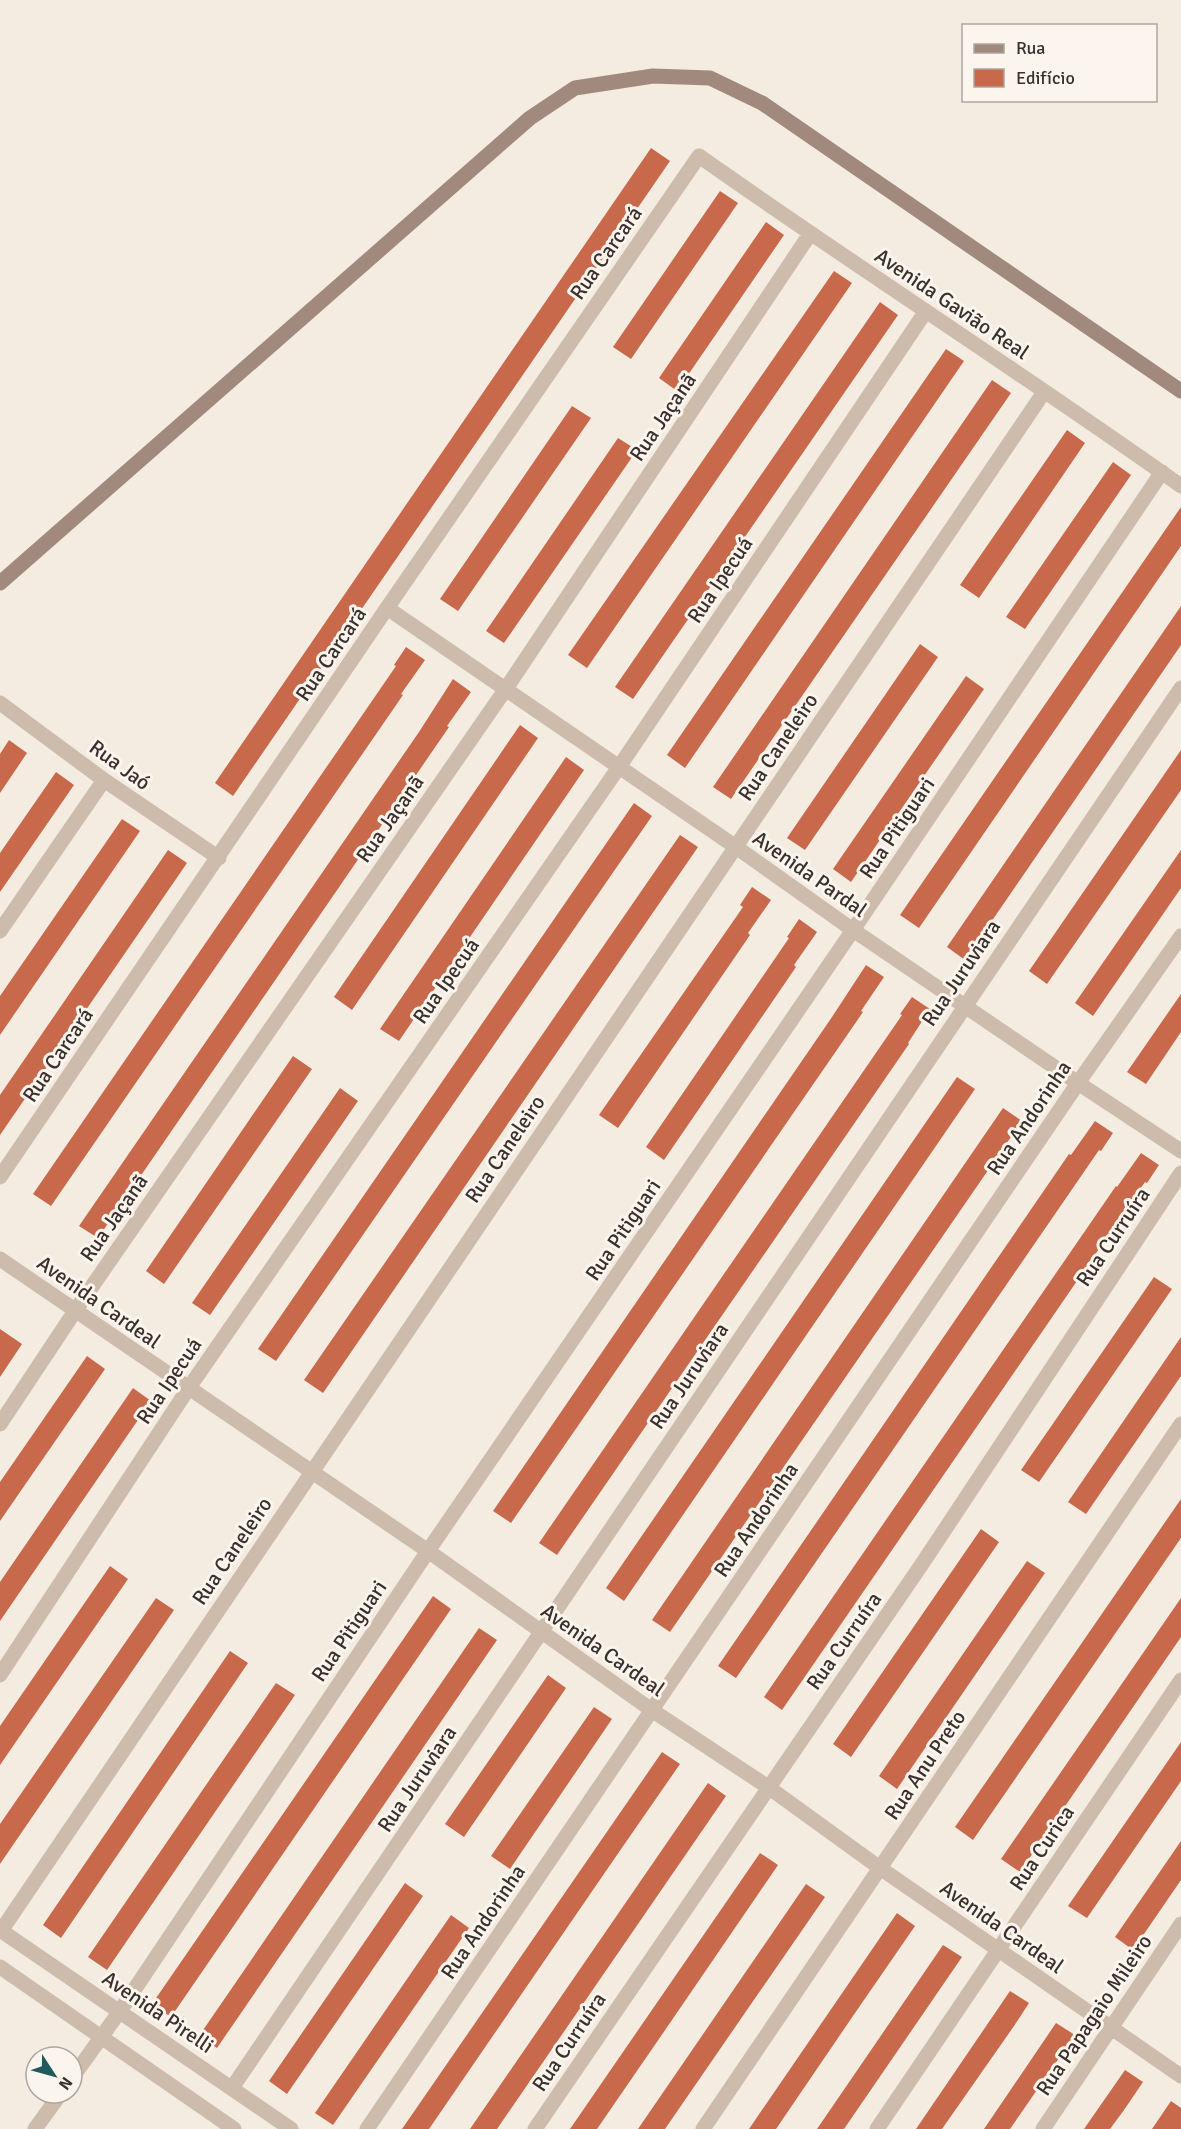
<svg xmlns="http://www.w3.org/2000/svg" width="1181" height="2129" font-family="Signika,sans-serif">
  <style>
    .building { fill: #c8694b }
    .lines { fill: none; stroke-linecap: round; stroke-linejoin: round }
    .minor { stroke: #cdbbac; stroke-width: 15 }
    .tertiary { stroke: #cdbbac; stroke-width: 15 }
    .secondary { stroke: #a18a7d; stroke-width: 15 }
    .labels { text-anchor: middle; stroke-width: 6; stroke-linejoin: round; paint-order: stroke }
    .street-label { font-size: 21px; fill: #3b302b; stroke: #fbf5ee }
  </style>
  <rect width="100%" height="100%" fill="#f4ebe1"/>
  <path class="building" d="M651 148 670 161 233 796 215 783Z
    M720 191 738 203 631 359 613 347Z
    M766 222 784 235 677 391 659 378Z
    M834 271 852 283 587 668 568 655Z
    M880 302 898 315 633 699 615 687Z
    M946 349 964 361 685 768 667 755Z
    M992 380 1011 393 731 799 713 787Z
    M572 406 591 418 458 611 440 599Z
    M1067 430 1085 443 979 598 960 585Z
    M618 438 637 450 504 643 486 631Z
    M1113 462 1131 475 1025 629 1006 617Z
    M1181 507V546L919 928 900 915Z
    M1181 606V645L965 960 947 947Z
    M920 644 938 657 805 850 787 838Z
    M406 647 425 660 401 694 403 695 51 1206 33 1194 396 666 394 665Z
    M966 676 984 689 851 882 833 869Z
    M453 679 471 692 447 726 449 727 98 1238 79 1226 419 732Z
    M520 725 538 738 352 1010 334 997Z
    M9 740 27 753 0 793V754Z
    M1181 750V790L1047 984 1029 971Z
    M566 757 584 770 399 1041 380 1029Z
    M56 772 74 785 0 892V853Z
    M634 803 652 816 276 1361 258 1349Z
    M122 819 140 831 0 1035V996Z
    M680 835 698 847 323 1393 304 1380Z
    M168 850 187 863 0 1135V1095Z
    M1181 850V888L1093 1016 1075 1003Z
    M752 887 771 900 748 933 750 935 618 1128 599 1115 743 907 740 905Z
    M799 919 817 932 794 965 796 967 664 1160 646 1147 789 938 787 937Z
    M866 965 884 977 861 1011 863 1012 511 1523 493 1511 832 1017Z
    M1181 994V1032L1146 1084 1127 1072Z
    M912 997 930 1009 908 1043 909 1044 557 1555 539 1543 902 1015 900 1014Z
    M293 1056 312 1069 164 1284 146 1271Z
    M957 1077 975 1089 624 1601 606 1588Z
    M340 1088 358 1101 210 1315 192 1303Z
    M1003 1108 1022 1121 670 1632 652 1620Z
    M1095 1121 1113 1133 1101 1151 1099 1150 736 1678 718 1666 1069 1154 1071 1155Z
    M1141 1153 1159 1165 1147 1183 1145 1182 782 1710 764 1697 1116 1186 1117 1187Z
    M1154 1277 1172 1289 1039 1482 1021 1470Z
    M0 1329 22 1344 0 1377Z
    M1181 1337V1376L1086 1514 1068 1502Z
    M87 1356 105 1369 0 1521V1482Z
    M133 1388 151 1401 0 1621V1582Z
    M1181 1499V1538L973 1840 955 1827Z
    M981 1529 999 1542 851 1757 833 1744Z
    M1027 1561 1045 1573 897 1789 879 1776Z
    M110 1566 128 1579 0 1765V1726Z
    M433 1596 451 1609 171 2017 152 2004Z
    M156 1598 174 1610 0 1864V1824Z
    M1181 1598V1637L1020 1872 1001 1859Z
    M479 1628 497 1640 217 2048 199 2036Z
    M230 1651 248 1663 61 1938 43 1925Z
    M548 1675 566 1688 464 1837 445 1824Z
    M276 1683 295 1695 107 1970 88 1957Z
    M594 1707 612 1719 510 1869 491 1856Z
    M1181 1742V1781L1087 1918 1068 1906Z
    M662 1752 680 1764 619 1852 429 2129H402Z
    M708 1783 726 1796 497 2129H470Z
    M1181 1841V1880L1133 1950 1115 1937Z
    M760 1853 778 1865 661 2036 597 2129H570Z
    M405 1883 423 1896 287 2094 269 2081Z
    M806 1884 825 1897 749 2007 665 2129H638Z
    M897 1913 915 1926 855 2013 776 2129H749Z
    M451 1915 469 1928 333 2125 315 2113Z
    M943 1945 962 1957 844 2129H817Z
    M1010 1991 1029 2003 1014 2026 942 2129H916Z
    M1056 2023 1075 2035 1010 2129H984Z
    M1125 2070 1143 2082 1124 2110 1110 2129H1084Z
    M1171 2101 1181 2108V2129H1152Z"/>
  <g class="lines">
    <path class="minor" d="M387 608 736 847 853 930 1078 1083 1181 1151
      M0 703 104 780 219 858
      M0 931 104 780
      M0 1177 387 608 699 156C858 268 1022 373 1181 486
      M0 1259 428 1551 653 1711 768 1787 880 1868 1181 2076
      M0 1424 75 1311 505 690 810 234
      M0 1675 188 1389 619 767 926 311
      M1 1931 1044 392
      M72 2078 120 2011 428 1551 853 930 1162 472
      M232 2088 1181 688
      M35 2129 61 2093
      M367 2129 1078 1083 1181 936
      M535 2129 922 1564 1181 1173
      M703 2129 1181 1424
      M877 2129 1181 1680
      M1043 2129 1181 1924"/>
    <path class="tertiary" d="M0 1930 291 2129
      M0 1967 234 2129"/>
    <path class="secondary" d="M0 583 530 118 575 88 653 76 710 78 762 103 1181 391"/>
  </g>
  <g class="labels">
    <g class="street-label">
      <text transform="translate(606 253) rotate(-55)" y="7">Rua Carcará</text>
      <text transform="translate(952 304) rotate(34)" y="7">Avenida Gavião Real</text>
      <text transform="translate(663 417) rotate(-56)" y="7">Rua Jaçanã</text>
      <text transform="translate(720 580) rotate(-56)" y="7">Rua Ipecuá</text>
      <text transform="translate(331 654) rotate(-56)" y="7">Rua Carcará</text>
      <text transform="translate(778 747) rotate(-56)" y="7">Rua Caneleiro</text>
      <text transform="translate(120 765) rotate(36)" y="7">Rua Jaó</text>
      <text transform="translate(390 819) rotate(-55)" y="7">Rua Jaçanã</text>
      <text transform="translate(897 828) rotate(-56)" y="7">Rua Pitiguari</text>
      <text transform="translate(810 874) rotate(35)" y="7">Avenida Pardal</text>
      <text transform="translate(961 973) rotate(-56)" y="7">Rua Juruviara</text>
      <text transform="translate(446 981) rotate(-55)" y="7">Rua Ipecuá</text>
      <text transform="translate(58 1055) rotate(-56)" y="7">Rua Carcará</text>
      <text transform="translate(1029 1118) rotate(-56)" y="7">Rua Andorinha</text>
      <text transform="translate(505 1149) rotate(-56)" y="7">Rua Caneleiro</text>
      <text transform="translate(114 1218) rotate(-55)" y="7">Rua Jaçanã</text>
      <text transform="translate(623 1230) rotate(-56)" y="7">Rua Pitiguari</text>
      <text transform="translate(1113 1237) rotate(-56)" y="7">Rua Curruíra</text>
      <text transform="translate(99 1302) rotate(35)" y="7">Avenida Cardeal</text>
      <text transform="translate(689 1376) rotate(-56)" y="7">Rua Juruviara</text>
      <text transform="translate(169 1381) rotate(-56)" y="7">Rua Ipecuá</text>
      <text transform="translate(756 1520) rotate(-56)" y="7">Rua Andorinha</text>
      <text transform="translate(232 1551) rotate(-56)" y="7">Rua Caneleiro</text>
      <text transform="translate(349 1631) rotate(-56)" y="7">Rua Pitiguari</text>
      <text transform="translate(844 1641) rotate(-55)" y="7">Rua Curruíra</text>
      <text transform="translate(603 1650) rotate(35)" y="7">Avenida Cardeal</text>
      <text transform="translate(925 1765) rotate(-56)" y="7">Rua Anu Preto</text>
      <text transform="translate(417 1779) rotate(-56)" y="7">Rua Juruviara</text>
      <text transform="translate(1042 1848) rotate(-56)" y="7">Rua Curica</text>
      <text transform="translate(483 1922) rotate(-56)" y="7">Rua Andorinha</text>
      <text transform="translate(1002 1927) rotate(35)" y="7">Avenida Cardeal</text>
      <text transform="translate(158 2012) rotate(34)" y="7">Avenida Pirelli</text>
      <text transform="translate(1094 2015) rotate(-56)" y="7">Rua Papagaio Mileiro</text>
      <text transform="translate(569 2042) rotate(-56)" y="7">Rua Curruíra</text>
    </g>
  </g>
  <rect x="962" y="24" width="195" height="78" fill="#fbf5ee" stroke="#aea6a0" stroke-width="1.5"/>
  <rect x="974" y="44" width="30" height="9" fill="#a18a7d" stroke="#aea6a0" stroke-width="1.5"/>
  <text x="1016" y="54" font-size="18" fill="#3b302b">Rua</text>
  <rect x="974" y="69" width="30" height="18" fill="#c8694b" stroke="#aea6a0" stroke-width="1.5"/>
  <text x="1016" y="84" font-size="18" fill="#3b302b">Edifício</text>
  <g transform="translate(54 2075) rotate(126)"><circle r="28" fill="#fbf5ee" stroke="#aea6a0" stroke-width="1.5"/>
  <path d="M0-4.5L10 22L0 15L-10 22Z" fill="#1f5a5e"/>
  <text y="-9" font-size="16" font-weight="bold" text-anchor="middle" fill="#3b302b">N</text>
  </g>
</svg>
